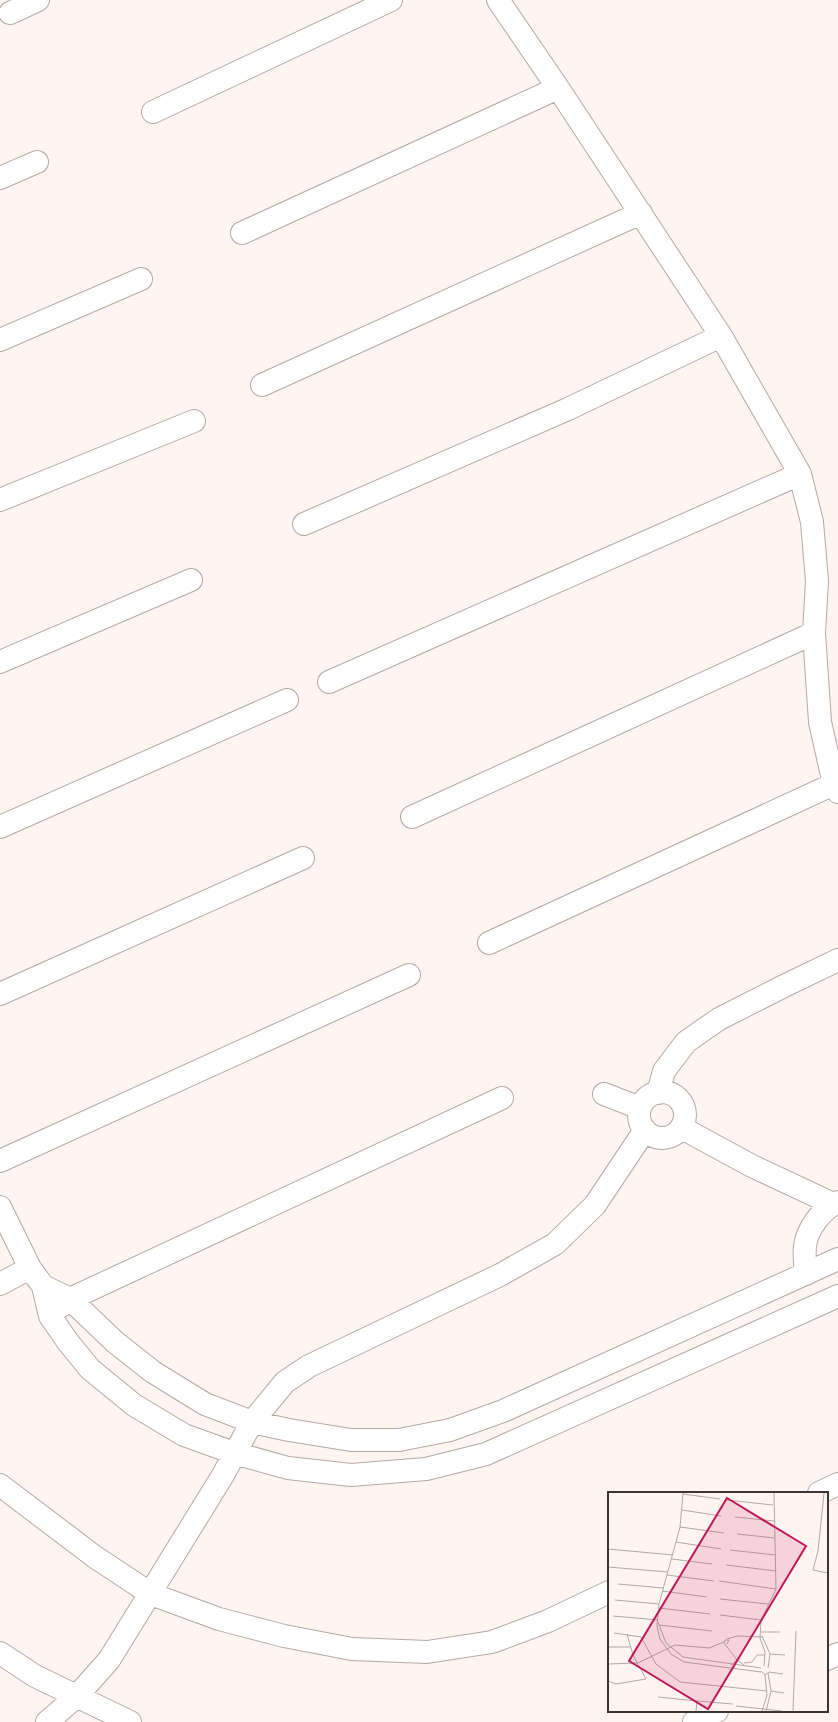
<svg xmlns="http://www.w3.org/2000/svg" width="838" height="1722" font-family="'Archivo Narrow',sans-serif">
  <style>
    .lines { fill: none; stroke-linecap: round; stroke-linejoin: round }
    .street-casing { stroke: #b4a8a3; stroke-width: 24 }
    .street { stroke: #fff; stroke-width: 22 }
    .inset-road { fill: none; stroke: #b1a8a5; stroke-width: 1 }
    .view { fill: #c2185b; fill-opacity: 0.15; stroke: #c2185b; stroke-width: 2 }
    .inset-edge { fill: none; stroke: #3b3634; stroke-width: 2 }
  </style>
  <rect width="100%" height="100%" fill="#fff4f0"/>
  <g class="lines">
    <g class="street-casing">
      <path id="street" d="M498 0 558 88 721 336 800 474 812 522 817 581 814 633 820 722 834 784 838 792
        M10 13 38 0
        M153 112 391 0
        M0 178 37 162
        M242 233 558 88
        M0 340 141 279
        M262 385 641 213
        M0 500 194 421
        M304 524 568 409 721 336
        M0 662 191 580
        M329 682 800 474
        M412 817 814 633
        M0 827 287 700
        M489 943 834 784
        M0 994 303 858
        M639 1115a23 23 0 1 1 46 0a23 23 0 1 1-46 0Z
        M658 1093 664 1071 686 1042 719 1019 786 985 838 960
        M604 1094 640 1108
        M682 1128 752 1166 833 1204
        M0 1161 409 975
        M0 1207 30 1268 43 1286 50 1316 68 1342 90 1369 134 1405 184 1435 234 1453 288 1468 351 1475 426 1469 486 1454 838 1296
        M806 1274C805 1265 804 1255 805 1246 807 1229 822 1209 838 1202
        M0 1284 30 1268
        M43 1286 70 1299 115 1342 153 1372 205 1404 252 1422 289 1430 351 1440H399L450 1430 503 1411 838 1259
        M60 1307 70 1299 502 1098
        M0 1485 95 1557 151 1594 219 1619 284 1636 352 1649 427 1652 492 1642 548 1621 609 1592
        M819 1493 838 1484
        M0 1653 35 1676 130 1722
        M827 1659 838 1654
        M47 1722 76 1697 109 1660 223 1475 252 1422 285 1382 309 1366 500 1275 555 1244 595 1205 645 1130
        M694 1722 717 1711"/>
    </g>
    <use href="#street" class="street"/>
  </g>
  <g transform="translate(608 1492)">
    <rect width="220" height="220" fill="#fff4f0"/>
    <path class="inset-road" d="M75 1 72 35 51 112 49 134 52 147 63 162 76 170 153 180M216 1 210 59 205 78 220 81M75 2 112 7M119 8 165 13M74 18 113 24M127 25 166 29M72 35 116 41M129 42 167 46M68 50 113 57M0 57 65 63M122 58 167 63M64 67 104 72M118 73 168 79M0 75 60 80M59 83 106 89M111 89 168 97M10 92 55 96M54 99 99 105M112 107 160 112M7 108 51 112M51 116 102 122M112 123 153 128M5 124 50 128M50 130 58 151 75 165 153 176M51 133 104 139M153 140H172M6 141 33 145 48 172 72 190 159 199M154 144 162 162 160 176M119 147 129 144 155 145M119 152 121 148H117L116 151 129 168M0 155H22M162 162 177 163M136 171 144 170 149 163H157M0 172 30 171 67 153 101 156 116 150M123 173 129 168 136 173M156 174 157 160 152 146 153 128 168 97 166 1M153 179 157 183 161 180 175 182M0 189 8 192 38 187 25 163 19 142M163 199 176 201M50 205 89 209M128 214 174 219M88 219 89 209 125 212M154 219 159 203 157 183M158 219 163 199 160 181M185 219 188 139"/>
    <path class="view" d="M119 6 198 54 100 217 21 169Z"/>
    <rect width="220" height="220" class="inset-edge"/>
  </g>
</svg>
